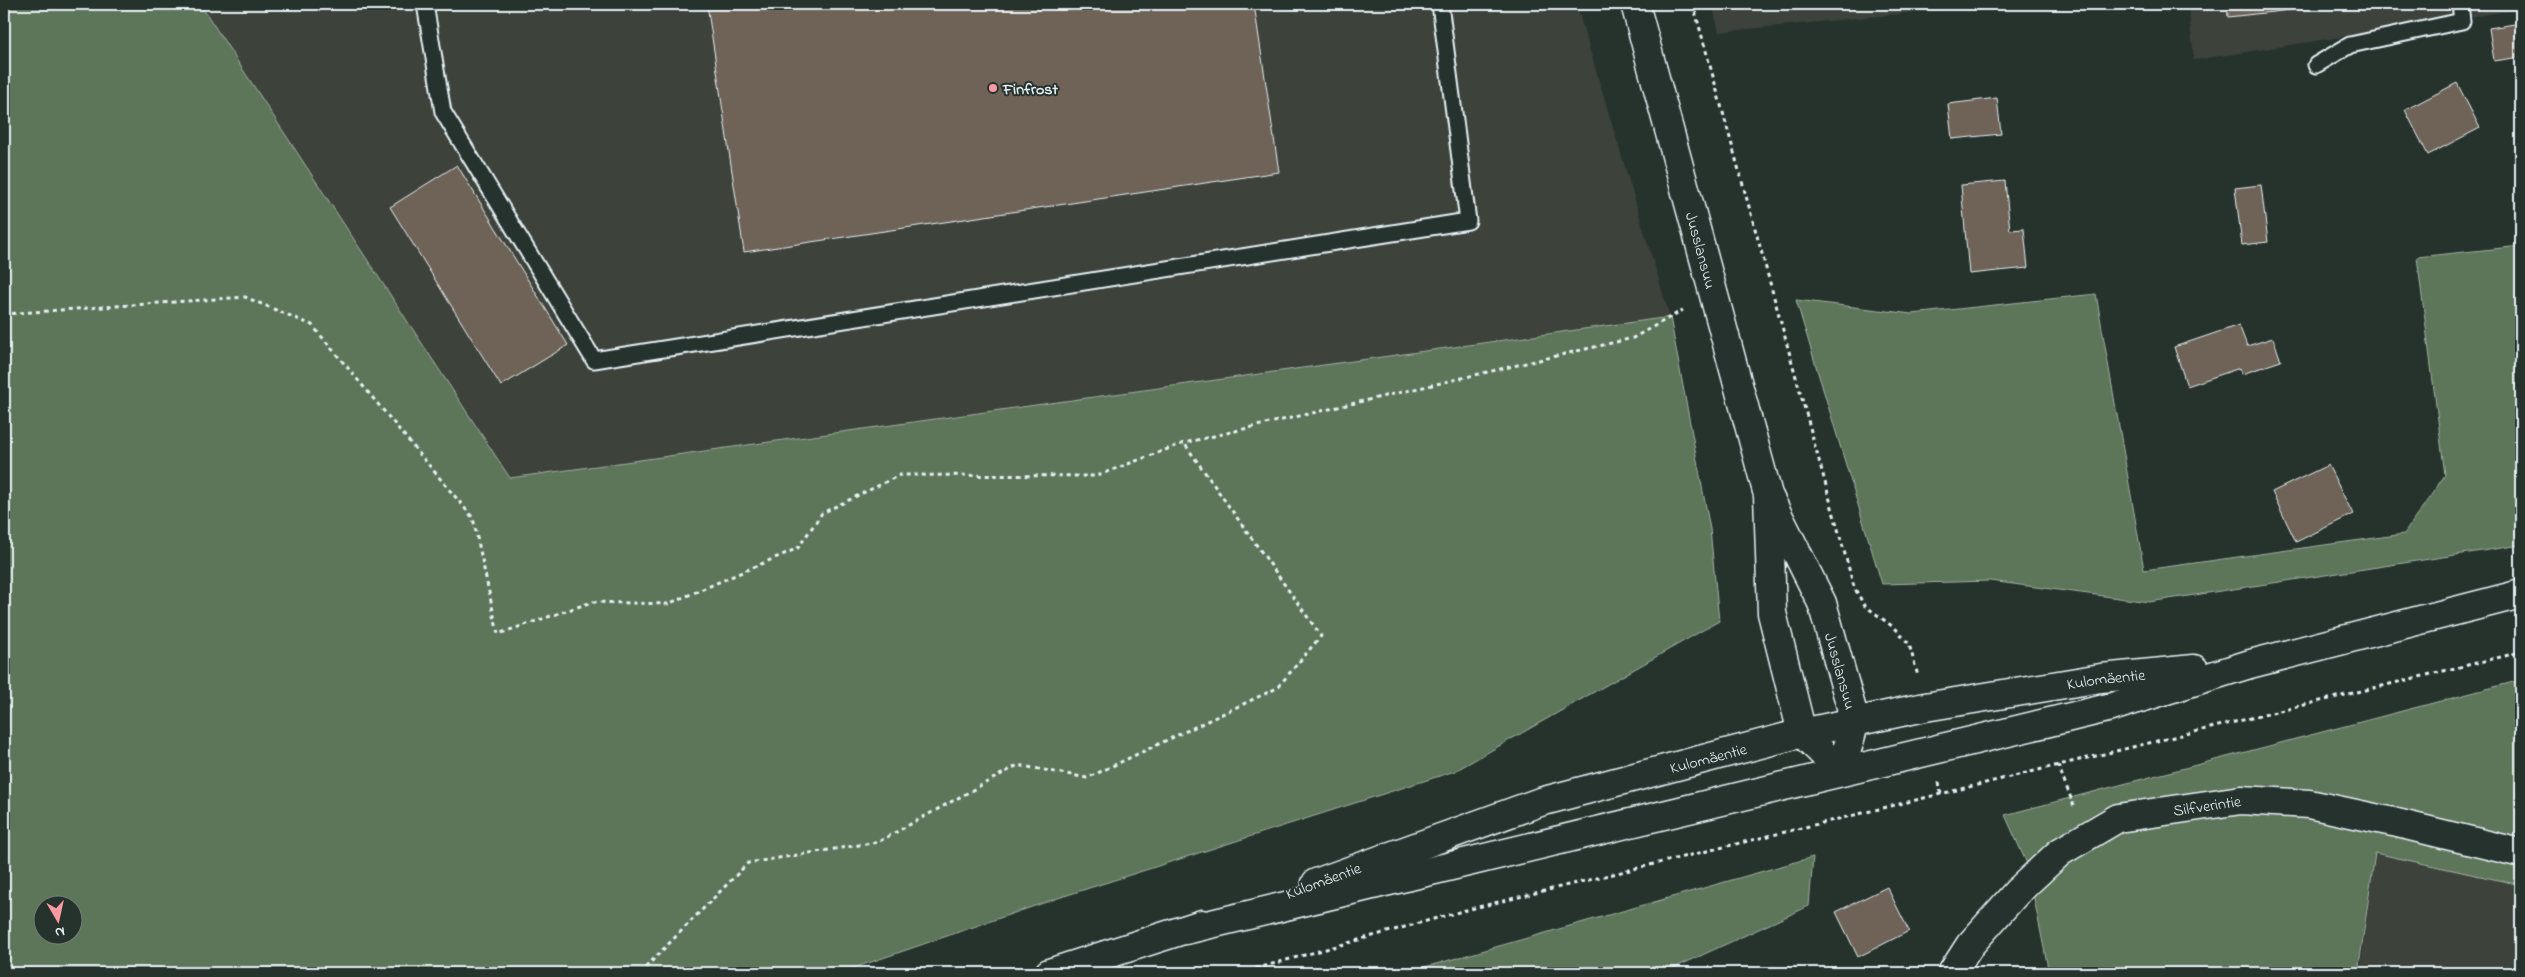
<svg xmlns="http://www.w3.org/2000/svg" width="2525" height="977" font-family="'Indie Flower',sans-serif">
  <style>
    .built { fill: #3c423a }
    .green { fill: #5d7459; stroke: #a2b2a8; fill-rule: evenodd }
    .building { fill: #6e6457; stroke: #e8f1f8 }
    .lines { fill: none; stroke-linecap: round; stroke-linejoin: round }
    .service-casing { stroke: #e8f1f8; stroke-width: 19 }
    .minor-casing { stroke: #e8f1f8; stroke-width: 31 }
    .primary-casing { stroke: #e8f1f8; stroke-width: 31 }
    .path { stroke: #e8f1f8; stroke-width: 3; stroke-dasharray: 4 4; stroke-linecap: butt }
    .service { stroke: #26332d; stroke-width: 15 }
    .minor { stroke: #26332d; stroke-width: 28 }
    .primary { stroke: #26332d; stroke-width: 28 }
    .poi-dot { fill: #ff9aa2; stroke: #26332d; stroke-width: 2 }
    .labels { text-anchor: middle; stroke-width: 4; stroke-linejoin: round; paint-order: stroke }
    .poi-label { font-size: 16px; font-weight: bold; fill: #e8f1f8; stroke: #26332d; text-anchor: start }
    .street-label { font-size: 16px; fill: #e8f1f8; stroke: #26332d }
  </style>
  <rect width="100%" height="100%" fill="#26332d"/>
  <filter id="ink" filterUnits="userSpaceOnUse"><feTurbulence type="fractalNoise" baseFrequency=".02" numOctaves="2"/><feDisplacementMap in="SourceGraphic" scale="10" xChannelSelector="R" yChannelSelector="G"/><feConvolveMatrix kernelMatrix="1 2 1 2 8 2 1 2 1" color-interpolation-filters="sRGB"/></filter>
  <g filter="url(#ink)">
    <path class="built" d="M200 4H1576L1670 317 510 478Z
      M1712 4H1998L1719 32Z
      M2188 4H2521V9L2194 60Z
      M2375 852 2521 885V973H2360Z"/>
    <path class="green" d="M4 4H200L510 478 1670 317 1710 529 1719 621 1455 771 1058 898 839 973H4ZM72 904V934H42V904Z
      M2521 246V545L2149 602 1990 581 1882 584 1796 300 1912 314 2096 294 2144 570 2404 534 2445 475 2417 257Z
      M2521 680V885L2375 853 2358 973H2049L2027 864 2005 815Z
      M1813 857 1809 906 1663 973H1404Z"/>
    <path class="building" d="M534 4H565L535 8Z
      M707 4H1254L1279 172 744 252Z
      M2227 4H2345L2228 17Z
      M2521 23V57L2494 61 2489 28Z
      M2457 83 2480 128 2428 155 2405 110Z
      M1997 98 2001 134 1952 139 1948 104Z
      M457 165 568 345 501 386 390 207Z
      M2005 181 2010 230 2024 229 2028 268 1969 274 1961 185Z
      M2261 185 2268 242 2242 245 2235 188Z
      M2239 325 2247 346 2273 338 2281 361 2242 374 2240 368 2187 386 2174 347Z
      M2328 465 2353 514 2296 542 2272 492Z
      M1887 887 1909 931 1858 957 1836 912Z"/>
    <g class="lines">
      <g class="service-casing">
        <path id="service" d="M425 4 443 112 594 360 1468 221 1440 4
          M2316 65 2350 45 2462 21 2460 4"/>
      </g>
      <g class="minor-casing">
        <g id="minor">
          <path id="s1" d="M1635 4 1768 495 1822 603 1855 721 1841 771 1802 733 1772 613 1768 495"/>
          <path id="s2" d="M1952 973 1970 945 2017 892 2060 852 2118 818 2241 800 2309 804 2393 822 2521 853"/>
        </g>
      </g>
      <g class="primary-casing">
        <g id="primary">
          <path id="s3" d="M1316 883 1540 802 1802 733 1925 707 2101 678 2194 669"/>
          <path d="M1186 930 2112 707 2250 664 2521 594"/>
          <path d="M1049 973 1202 924"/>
        </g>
      </g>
      <path class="path" d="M1693 4 1854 587 1864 605 1896 629 1909 644 1918 676
        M4 314 245 297 312 325 473 518 498 634 592 602 668 604 798 548 822 513 900 475 1096 476 1184 443 1633 338 1683 310
        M2058 765 2074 806
        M1939 782 1941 794
        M640 973 748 863 878 842 1018 765 1087 778 1277 688 1321 636 1184 443
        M1240 973 1466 910 2521 652"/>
      <use href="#service" class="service"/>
      <use href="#minor" class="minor"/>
      <use href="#primary" class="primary"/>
    </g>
  </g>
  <circle class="poi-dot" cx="993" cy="88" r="5"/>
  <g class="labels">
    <g class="poi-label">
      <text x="1003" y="94">Finfrost</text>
    </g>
    <g class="street-label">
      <text dy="6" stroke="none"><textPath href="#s1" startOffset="255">Jusslansuu</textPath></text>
      <text dy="6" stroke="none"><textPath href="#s1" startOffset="700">Jusslansuu</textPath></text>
      <text dy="6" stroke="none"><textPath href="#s3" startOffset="818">Kulomäentie</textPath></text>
      <text dy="6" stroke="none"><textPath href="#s3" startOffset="412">Kulomäentie</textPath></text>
      <text dy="6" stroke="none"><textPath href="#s2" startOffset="320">Silfverintie</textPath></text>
      <text transform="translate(1323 880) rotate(-20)" y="6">Kulomäentie</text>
    </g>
  </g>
  <rect width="2525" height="977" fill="none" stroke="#26332d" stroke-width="20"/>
  <rect x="10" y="10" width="2505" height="957" fill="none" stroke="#e8f1f8" stroke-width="2" filter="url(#ink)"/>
  <g transform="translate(58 920) rotate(171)"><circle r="24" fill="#26332d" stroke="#747f7e"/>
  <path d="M0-4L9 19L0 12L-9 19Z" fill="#ff9aa2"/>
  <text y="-8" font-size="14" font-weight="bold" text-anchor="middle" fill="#e8f1f8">N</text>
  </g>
</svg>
